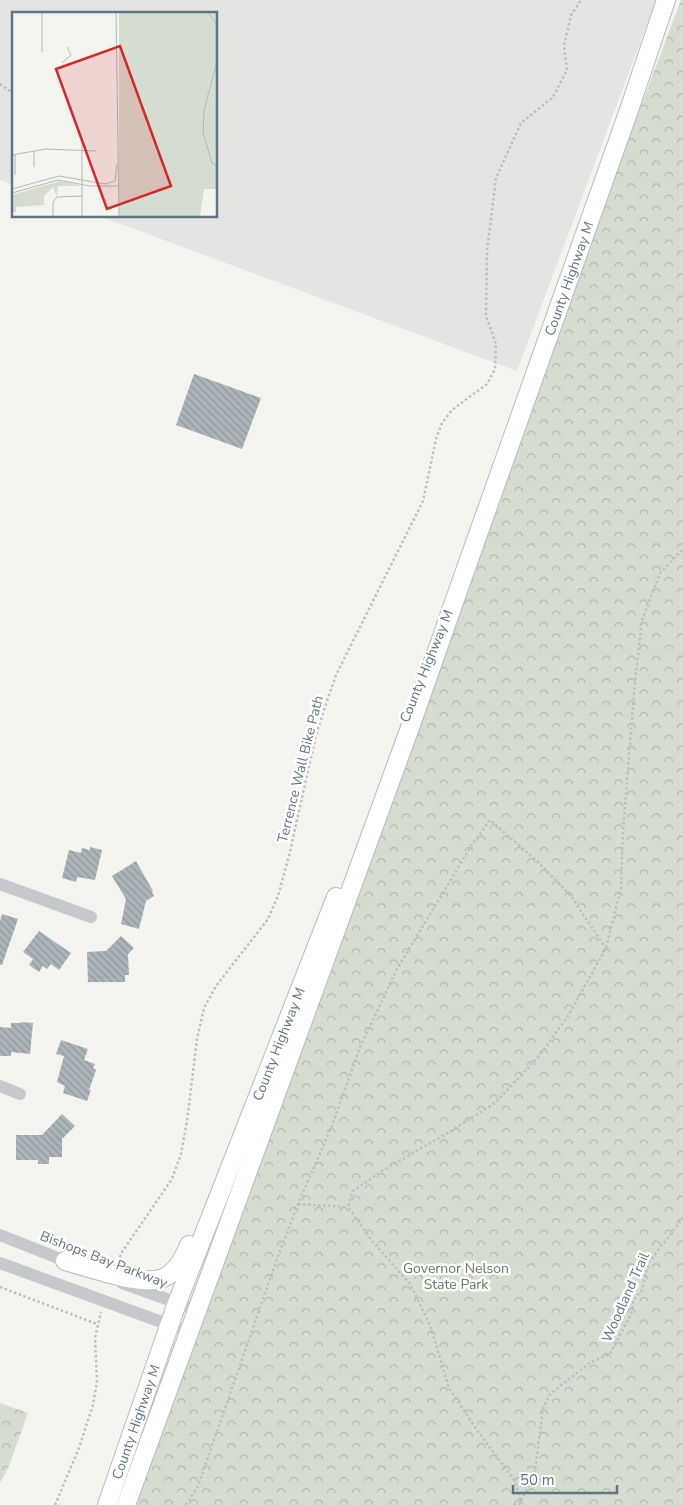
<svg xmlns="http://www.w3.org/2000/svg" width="683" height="1505" font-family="'Nunito Sans',sans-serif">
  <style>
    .built { fill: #e4e5e3 }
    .park { fill: url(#park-crowns) }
    .building { fill: url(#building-back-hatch) }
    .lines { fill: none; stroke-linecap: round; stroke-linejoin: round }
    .secondary-casing { stroke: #b5bbbf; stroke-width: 20 }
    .path { stroke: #bcbfc1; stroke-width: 2.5; stroke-dasharray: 2.5 2.5; stroke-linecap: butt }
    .minor { stroke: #c6c9cc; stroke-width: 12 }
    .secondary { stroke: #fff; stroke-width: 18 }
    .labels { text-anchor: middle; stroke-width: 5; stroke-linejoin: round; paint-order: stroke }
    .street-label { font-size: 14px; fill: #607583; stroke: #fff }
    .park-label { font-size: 14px; fill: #667a60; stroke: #fff }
    .inset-road { fill: none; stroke: #b0b9be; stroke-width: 1 }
    .view { fill: #d62828; fill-opacity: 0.15; stroke: #d62828; stroke-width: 2.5 }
    .inset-edge { fill: none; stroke: #607583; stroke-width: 2.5 }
  </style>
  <defs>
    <pattern id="park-crowns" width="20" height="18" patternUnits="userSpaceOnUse" patternTransform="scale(1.25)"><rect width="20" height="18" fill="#d5dcd0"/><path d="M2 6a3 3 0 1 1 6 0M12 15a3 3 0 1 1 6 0" fill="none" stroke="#b0b7ae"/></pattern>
    <pattern id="building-back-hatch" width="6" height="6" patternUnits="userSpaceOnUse" patternTransform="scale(1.25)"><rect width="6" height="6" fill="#abb4b8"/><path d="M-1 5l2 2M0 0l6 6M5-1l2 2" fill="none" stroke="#8f979b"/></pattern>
  </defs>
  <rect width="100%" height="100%" fill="#f4f4ef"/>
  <path class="built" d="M0 0H656L517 371 99 216H216V14H14V185L0 180Z"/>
  <path class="park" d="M681 0H683V1505H130L605 201Z
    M0 1403 28 1413 9 1466 0 1483Z"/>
  <path class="building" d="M194 374 261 398 242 449 176 425Z
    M90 847 102 850 95 880 77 877 76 882 62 878 69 850 81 853 82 848 90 850Z
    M136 861 153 891 152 892 154 896 146 901 139 929 121 924 126 899 112 876Z
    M2 914 18 919 2 965H0V921Z
    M39 931 71 953 59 970 51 964 47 969 43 966 39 972 29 965 33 959 23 952Z
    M121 936 134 948 128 954 129 975H125V982H88L87 952 106 951Z
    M21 1022 33 1023 30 1054 11 1052V1056H0V1027L11 1028V1023H21Z
    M61 1040 88 1049 84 1060 95 1064 93 1068 96 1070 89 1090H91L87 1101 63 1093 65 1086 57 1082 64 1056 56 1054Z
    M62 1114 75 1126 62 1139V1157H49V1164H38V1160H16V1135H42Z"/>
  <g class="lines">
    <g class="secondary-casing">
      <g id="secondary">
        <path d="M65 1261C88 1267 141 1287 163 1278 177 1272 184 1258 189 1245"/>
        <path id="s1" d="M107 1505 177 1303 336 897"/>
        <path id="s2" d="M126 1505 412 722 460 585 629 110 666 0"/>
      </g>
    </g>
    <path class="path" d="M0 84 14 94
      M298 1204 348 1207
      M118 1262 122 1252 172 1179 181 1154 187 1121 197 1039 204 1008 216 986 268 919 278 896 289 856 316 735 328 698 336 675 423 501 436 439 442 423 452 410 487 384 495 369 496 344 486 316 487 251 496 178 521 123 553 97 567 70 564 46 571 15 581 0
      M0 1287 97 1324
      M55 1505 79 1448 93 1405 97 1381 95 1338 101 1312
      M186 1505 198 1486 277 1259 298 1204 332 1126 360 1047 397 969 473 843 490 820 537 861 571 896 605 947
      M514 1505 521 1502 515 1481 477 1430 449 1388 430 1325 410 1284 372 1241 348 1207 353 1191 382 1171 446 1134 495 1103 540 1055 568 1016 606 948 621 888 623 831 635 682 642 620 660 573 683 549
      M519 1505 535 1472 543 1408 550 1394 591 1362 610 1354 631 1314 634 1299 642 1290 649 1262 683 1218"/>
    <path class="minor" d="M0 884 91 917
      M0 1086 20 1094
      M0 1235 73 1264
      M0 1263 189 1332
      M122 1283 197 1310"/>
    <use href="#secondary" class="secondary"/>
  </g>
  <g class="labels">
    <g class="street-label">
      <text dy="5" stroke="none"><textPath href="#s2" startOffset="1304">County Highway M</textPath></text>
      <text transform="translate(426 666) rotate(-68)" y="5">County Highway M</text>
      <text transform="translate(300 769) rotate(-76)" y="5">Terrence Wall Bike Path</text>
      <text dy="5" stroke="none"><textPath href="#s1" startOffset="492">County Highway M</textPath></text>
      <text transform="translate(104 1259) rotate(21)" y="5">Bishops Bay Parkway</text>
      <text transform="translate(625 1297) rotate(-66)" y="5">Woodland Trail</text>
      <text dy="5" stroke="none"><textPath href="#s1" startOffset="88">County Highway M</textPath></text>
    </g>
    <g class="park-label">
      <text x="456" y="1273">Governor Nelson<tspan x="456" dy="16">State Park</tspan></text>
    </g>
  </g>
  <g transform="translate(12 12)">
    <rect width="205" height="205" fill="#f4f4ef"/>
    <path d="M107 0H205V177H192L188 205H107ZM48 169 70 174H46L45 185 41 175 32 184V193L4 195V200H0V183Z" fill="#d5dcd0"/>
    <path class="inset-road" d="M104 0 107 205M196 0 205 13M30 40V0M205 50 192 98 191 120 200 151 205 154M50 51 59 43 55 35M0 143 34 137 84 139M3 143V163M22 155V139M93 172 103 169 105 152M0 177 47 164 93 172M0 181 46 168 78 174H107M41 205V190L45 185 70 184M70 205V131"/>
    <path class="view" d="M108 34 159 174 95 197 44 57Z"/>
    <rect width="205" height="205" class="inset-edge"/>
  </g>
  <path d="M513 1485v8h104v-8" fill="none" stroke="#607583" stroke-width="2.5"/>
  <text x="520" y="1485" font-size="15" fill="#607583" stroke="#ffffff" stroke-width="4" paint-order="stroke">50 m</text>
</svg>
